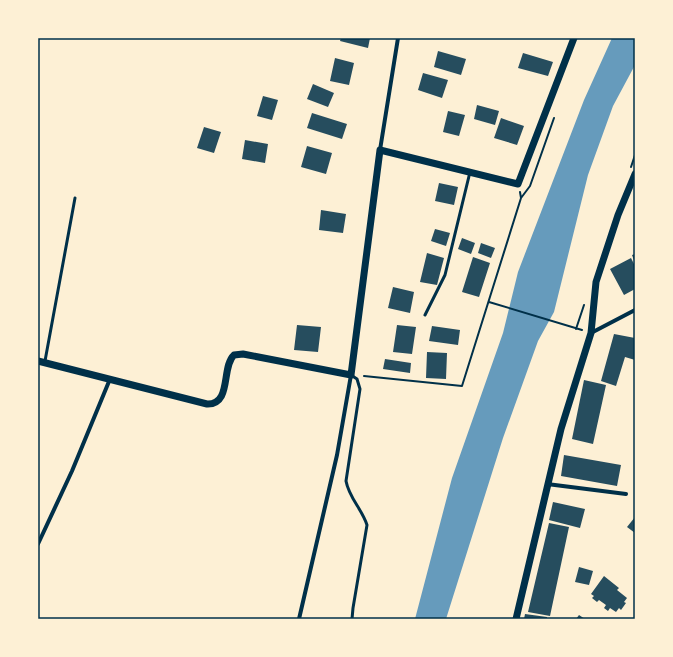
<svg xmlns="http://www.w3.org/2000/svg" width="673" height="657" font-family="'Public Sans',sans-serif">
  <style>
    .water { fill: #669bbc }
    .building { fill: #264d5e }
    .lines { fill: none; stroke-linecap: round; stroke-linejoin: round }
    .path { stroke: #003049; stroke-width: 2 }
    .service { stroke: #003049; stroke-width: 3 }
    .minor { stroke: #003049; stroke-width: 4 }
    .tertiary { stroke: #003049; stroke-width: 7 }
    .neatline { fill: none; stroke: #003049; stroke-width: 1.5 }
  </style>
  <rect width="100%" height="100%" fill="#fdf0d5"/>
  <path class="water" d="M612 38H635V65L613 106 588 175 554 312 538 341 503 438 446 619H415L452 478 503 333 518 272 584 100Z"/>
  <path class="building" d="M341 38H370L368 48 340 41Z
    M438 51 466 59 461 75 434 67Z
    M523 53 553 62 548 76 518 68Z
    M335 58 354 63 349 85 330 81Z
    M423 73 448 80 442 98 418 90Z
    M313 84 334 93 328 107 307 99Z
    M263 96 278 100 272 120 257 116Z
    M477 105 499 111 495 125 474 119Z
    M448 111 465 115 459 136 443 132Z
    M312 113 347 124 342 139 307 128Z
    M501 118 524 126 517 145 494 138Z
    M204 127 221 132 214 153 197 148Z
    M245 140 268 144 265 163 242 159Z
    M307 146 332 153 326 174 301 167Z
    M439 183 458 187 454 205 435 201Z
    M321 210 346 214 343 233 319 230Z
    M435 229 450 233 446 246 431 241Z
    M462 238 475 243 471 254 458 249Z
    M481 243 495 248 491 258 478 253Z
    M427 253 444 258 437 285 420 282Z
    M635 254V263L632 255Z
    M473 257 490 263 479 297 462 292Z
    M631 258 635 266V289L624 295 610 269Z
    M393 287 414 292 410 313 388 308Z
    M297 325 321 327 318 352 294 350Z
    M397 325 416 327 412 354 393 352Z
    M432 326 460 330 458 345 429 341Z
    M614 334 635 338V360L625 357 616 386 601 381Z
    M427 352 447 353 446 379 426 378Z
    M385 359 411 363 410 373 383 369Z
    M584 380 606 385 593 444 572 439Z
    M564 455 621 465 617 486 561 476Z
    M553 502 585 509 580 528 549 520Z
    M635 517V533L627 527Z
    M549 523 569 527 550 616 528 612Z
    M579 567 593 571 589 585 575 582Z
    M604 576 619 588 617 590 627 598 624 602 626 603 621 610 619 608 616 612 610 608 608 611 604 608 606 605 599 600 597 602 592 598 594 596 591 594Z
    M525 614 547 617V619H524Z
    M579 615 585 619H576Z"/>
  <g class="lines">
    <path class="path" d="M631 167 635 155
      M521 198 530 186 554 118
      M489 302 582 330
      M576 329 584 305
      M364 376 462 386 521 198 520 192"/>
    <path class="service" d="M425 315 445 275 470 172
      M45 361 75 198
      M351 375 357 379 360 389 346 481C349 498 362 509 367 525L353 608 352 619"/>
    <path class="minor" d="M380 150 398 38
      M591 333 635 310
      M547 484 626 494
      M38 544 72 471 110 379
      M299 619 337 455 351 375"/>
    <path class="tertiary" d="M38 361 207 404C232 405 221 367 234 355L243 354 351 375 380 150 518 184 574 38
      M516 619 561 429 591 333 596 282 618 215 635 174"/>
  </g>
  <rect width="673" height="657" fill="none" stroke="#fdf0d5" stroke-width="78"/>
  <rect x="39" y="39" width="595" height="579" class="neatline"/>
</svg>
